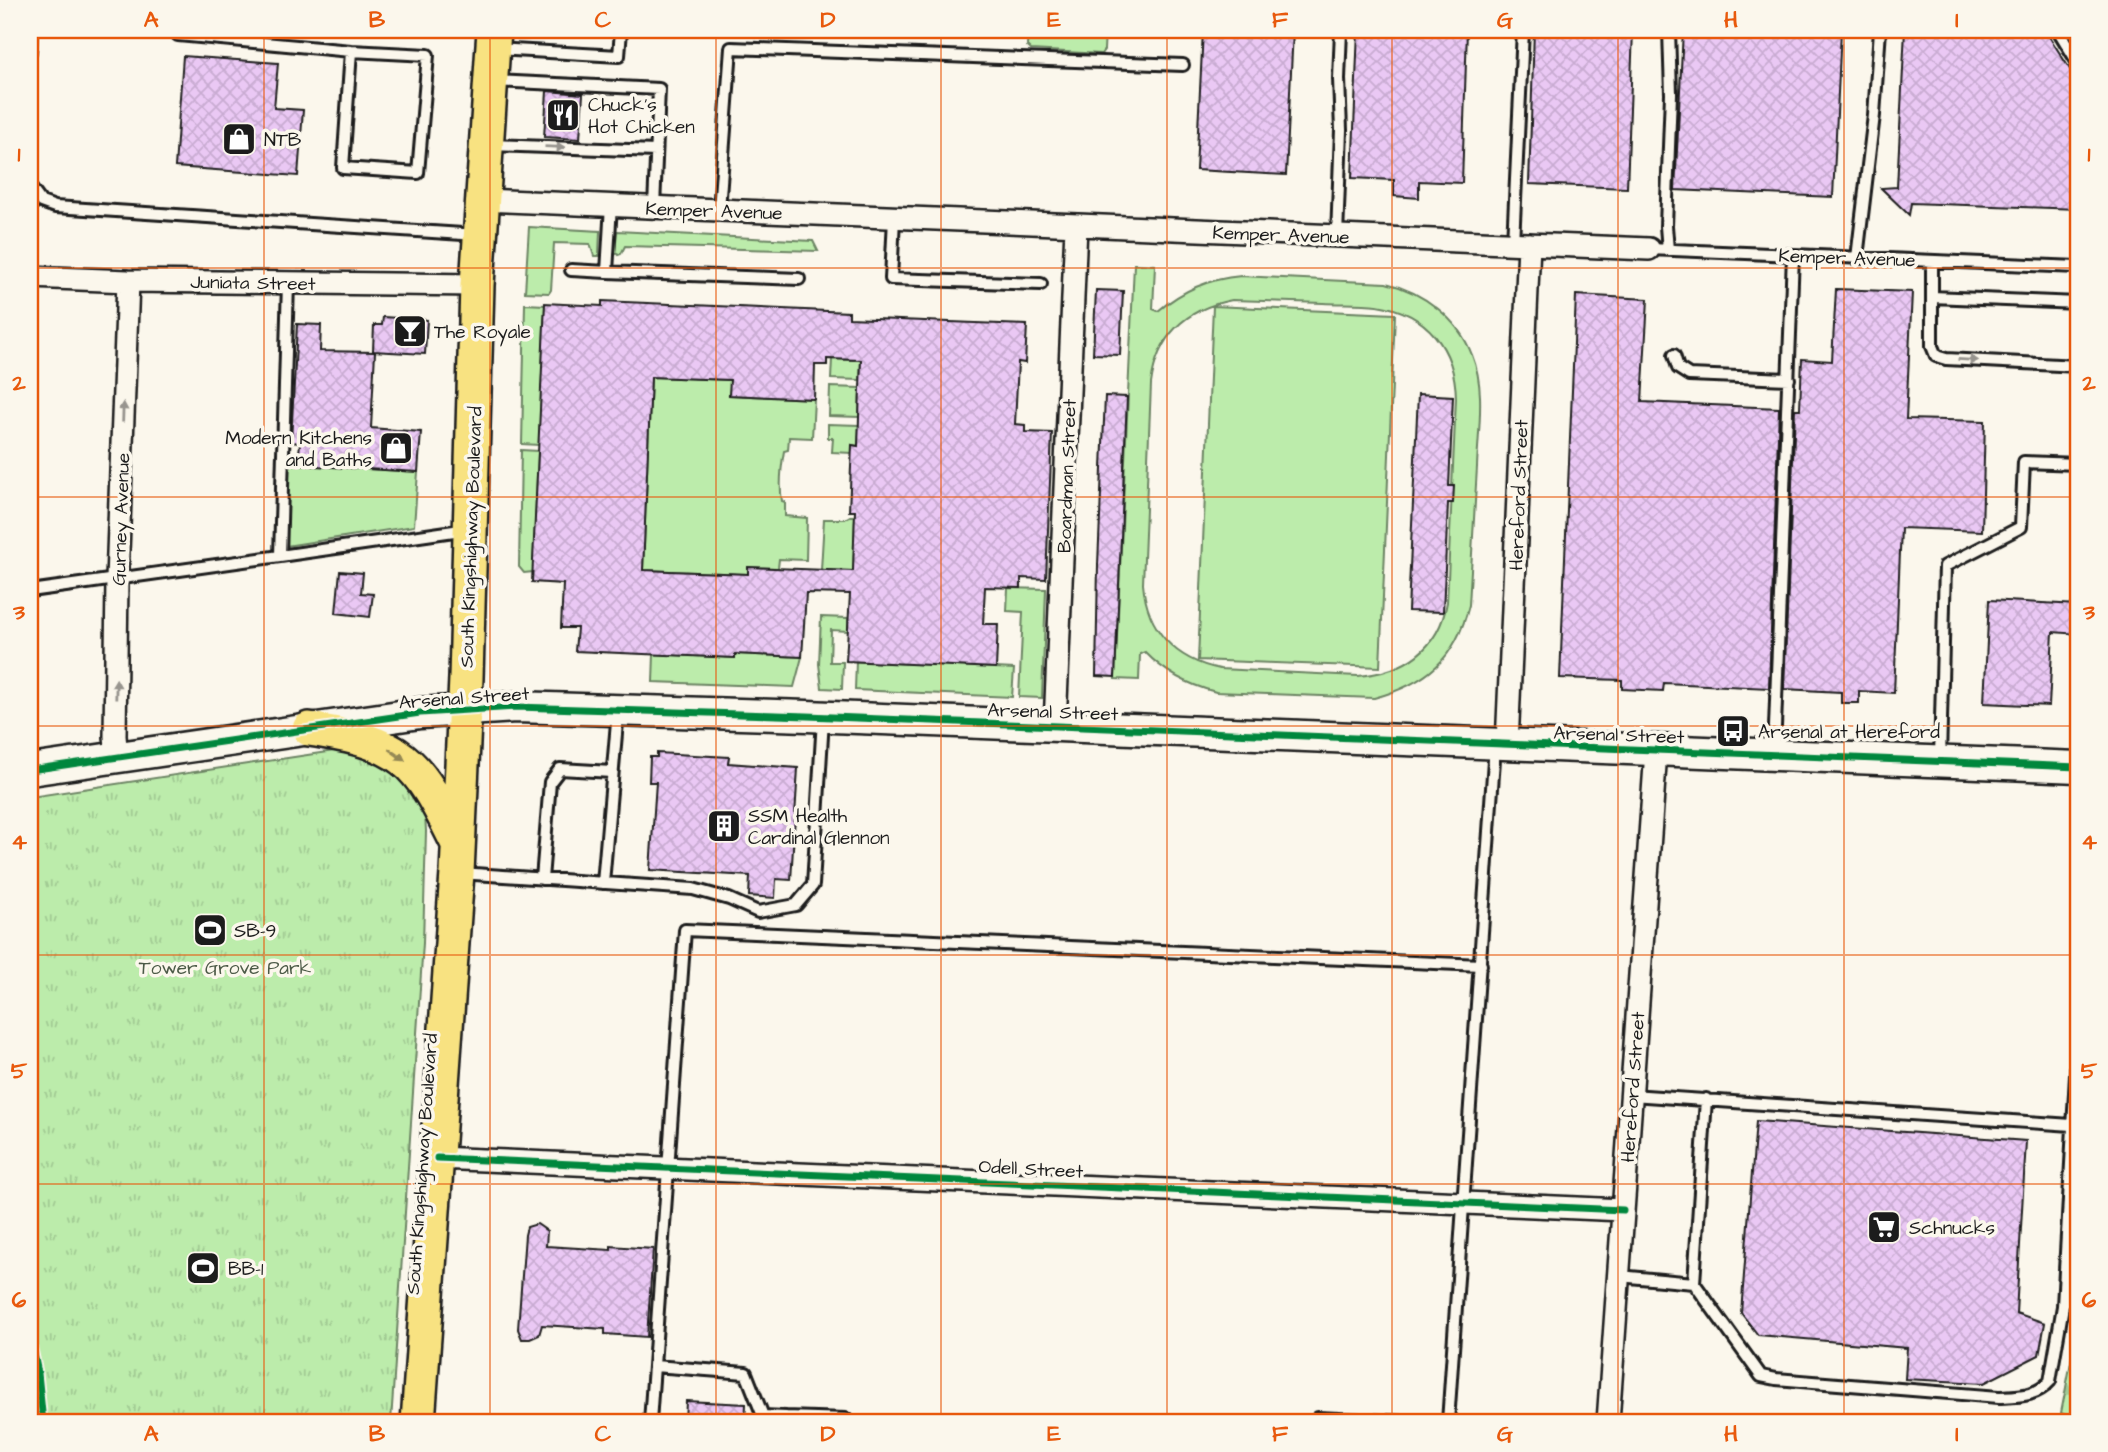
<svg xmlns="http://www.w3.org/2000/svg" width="2108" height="1452" font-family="'Architects Daughter',sans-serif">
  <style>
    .grass { fill: #bcecab; stroke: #6c8464; stroke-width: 2; fill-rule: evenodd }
    .forest { fill: url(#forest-firs); stroke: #6c8464; stroke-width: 2 }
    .park { fill: url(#park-tufts); stroke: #6c8464; stroke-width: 2 }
    .building { fill: url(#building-cross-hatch); stroke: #1c1c1c; stroke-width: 2; fill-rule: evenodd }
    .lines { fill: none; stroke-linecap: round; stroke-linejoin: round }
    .service-casing { stroke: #1c1c1c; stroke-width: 16 }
    .minor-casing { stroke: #1c1c1c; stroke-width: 26 }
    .secondary-casing { stroke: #1c1c1c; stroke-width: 35 }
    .primary-casing { stroke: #1c1c1c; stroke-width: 38 }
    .service { stroke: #fbf7ec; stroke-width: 10 }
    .minor { stroke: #fbf7ec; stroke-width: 21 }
    .secondary { stroke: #fbf7ec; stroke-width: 30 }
    .primary { stroke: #f8e281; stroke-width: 33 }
    .cycleway-casing { stroke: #fbf7ec; stroke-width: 11 }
    .cycleway { stroke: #00873e; stroke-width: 7 }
    .oneway { fill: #97948e }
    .oneway2 { fill: #958954 }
    .grid { fill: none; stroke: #e8590c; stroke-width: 2; stroke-opacity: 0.55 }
    .labels { text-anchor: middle; stroke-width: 7; stroke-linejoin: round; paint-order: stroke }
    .poi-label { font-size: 19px; fill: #1c1c1c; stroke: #fbf7ec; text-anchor: start }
    .street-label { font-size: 19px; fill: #1c1c1c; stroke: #fbf7ec }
    .park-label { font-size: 19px; fill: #4c5a47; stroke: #fbf7ec }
    .neatline { fill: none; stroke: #e8590c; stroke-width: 2.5 }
    .grid-label { font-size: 23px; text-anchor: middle; font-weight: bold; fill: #e8590c }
  </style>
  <defs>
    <pattern id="forest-firs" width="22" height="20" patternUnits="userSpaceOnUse" patternTransform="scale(1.75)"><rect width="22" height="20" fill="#bcecab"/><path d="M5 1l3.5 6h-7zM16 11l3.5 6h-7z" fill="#a1ca93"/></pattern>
    <pattern id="park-tufts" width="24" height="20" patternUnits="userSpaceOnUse" patternTransform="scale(1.75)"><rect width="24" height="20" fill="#bcecab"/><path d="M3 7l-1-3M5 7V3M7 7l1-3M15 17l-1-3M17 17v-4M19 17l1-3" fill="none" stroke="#a1ca93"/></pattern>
    <pattern id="building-cross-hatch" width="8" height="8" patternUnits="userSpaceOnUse" patternTransform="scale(1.75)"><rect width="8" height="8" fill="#eac8f4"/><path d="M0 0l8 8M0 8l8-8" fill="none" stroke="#c8abd1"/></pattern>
  </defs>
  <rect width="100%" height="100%" fill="#fbf7ec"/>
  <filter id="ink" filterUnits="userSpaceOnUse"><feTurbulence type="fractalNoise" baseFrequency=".0143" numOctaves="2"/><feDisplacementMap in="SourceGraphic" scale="14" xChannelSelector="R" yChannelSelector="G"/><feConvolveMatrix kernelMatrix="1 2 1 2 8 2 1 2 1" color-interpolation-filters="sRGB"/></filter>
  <g filter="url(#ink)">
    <path class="grass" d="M1028 30H1105L1104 50 1101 54 1031 50 1027 46Z
      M529 227 600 231 599 256H594L590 244 554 243 551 290 549 293 525 292Z
      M617 231 813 241 818 251 625 246 621 254 618 255 615 252Z
      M1134 264 1155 265 1153 309 1158 311C1183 290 1208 279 1241 276L1386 283C1423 292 1458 318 1472 355 1486 389 1478 432 1477 467 1474 513 1472 559 1469 605 1456 659 1426 684 1374 698L1216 692C1188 685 1165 673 1145 652L1140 654 1139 680 1115 679ZM1232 300C1263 301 1293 302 1323 303 1341 304 1360 303 1377 305 1427 313 1455 348 1456 398L1447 602C1439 649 1405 672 1358 676L1220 669C1175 660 1147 630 1143 584L1151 384C1157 336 1185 309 1232 300Z
      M525 304 545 305 539 445 522 444Z
      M1213 306 1395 314 1380 667 1198 660Z
      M861 357 860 380 831 379 832 359 853 360Z
      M651 377 730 380V395L814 399 812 438 789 437 788 450 784 451C781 468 779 484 782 501L785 502V516L807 518 806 560 779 559 778 568 748 567V574L643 570Z
      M830 387 860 388 859 417 829 416Z
      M828 424 859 425 858 446 852 445V453L832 452 833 438H828Z
      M521 450 538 451 533 572 524 573 519 567Z
      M289 464 418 472 414 526 286 546Z
      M850 516H855L853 571 821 570 824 519H845Z
      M1008 588 1046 589 1042 698 1019 697 1023 612 1007 611Z
      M821 617 848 618V631L831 630 830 662H843L842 689 822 688 819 664Z
      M654 654 734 658 735 654 802 657 794 687 653 682Z
      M856 661 1014 669 1012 697 855 690Z"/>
    <path class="forest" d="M2078 1326V1421L2061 1413Z"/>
    <path class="park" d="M347 749 390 760 425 814 426 831 423 943 391 1422H30V797Z"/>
    <path class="building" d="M1203 30H1293L1286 175 1196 170Z
      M1358 30H1467L1462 183 1419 181V198L1394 196V180L1352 178Z
      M1534 30H1633L1627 188 1529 184Z
      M1683 30H1841L1833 197 1675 190Z
      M1905 30H2045L2078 82V209L1911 203 1909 215 1881 188 1897 187Z
      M183 56 278 63 274 108 303 110 298 176 175 167Z
      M547 91 583 94 580 139 544 137Z
      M1836 289 1912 292 1906 419 1985 421 1982 531 1901 528 1894 693 1859 691V703H1841V692L1784 689 1795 409H1800L1802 359 1832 361Z
      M1096 290 1123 291 1120 355 1093 354Z
      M1576 295 1648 299 1642 402 1779 408 1769 688 1664 683 1663 691 1622 689V680L1560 678Z
      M602 301 849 312V318L1027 325 1025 363 1018 362 1015 424 1025 425V432L1052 433 1046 579 1021 578V588L985 587 983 624H998L996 668 846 661 850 594 806 593 802 657 735 654V658L575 651 577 628H561L563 584 532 582 545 303 602 306ZM827 359 861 360 858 446 852 445 849 511H855L853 571 748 567V574L643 570 651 377 730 380 729 395 814 399 815 365H827Z
      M383 317 427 320 425 354 373 351 374 325H382Z
      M297 324 321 325 320 351 375 352 371 428 421 432 418 472 298 465 300 443 291 442Z
      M1418 394 1453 396 1449 486H1454L1453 503H1448L1443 612 1408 611Z
      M1105 396 1127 397 1115 677 1096 676 1098 565Z
      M340 571 363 573 361 593 373 594 370 617 336 613Z
      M1989 600 2078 605V634L2053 632 2049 706 1984 703Z
      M657 753 729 757 728 763 798 768 791 880 776 879 775 898 749 896 750 876 650 870 656 782H649L650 757H657Z
      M1756 1121 2026 1141 2016 1313 2045 1323 2039 1355 1984 1383 1905 1379 1907 1348 1758 1335 1741 1313Z
      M537 1224 547 1231 546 1246 611 1250V1246L653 1249 647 1337 605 1334V1329L542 1325 539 1335 530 1339H522L518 1329 525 1235 527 1227Z
      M686 1401 746 1404 745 1422H685Z"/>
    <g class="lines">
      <g class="service-casing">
        <path id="service" d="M178 30V35L232 40
          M233 30 232 40 351 51 428 55 418 173 343 168 351 51
          M2058 30 2078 63
          M496 49 619 56 621 30
          M30 52 31 30
          M494 81 659 89 654 207
          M490 145 656 151
          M30 187 41 202 55 207 478 235
          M611 205 607 272 799 279
          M719 210 731 48 1183 65
          M894 218 891 279 1041 284
          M1337 236 1341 130 1339 79 1341 30
          M1513 243 1523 30
          M1649 249 2078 267
          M1668 250 1666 226 1671 94 1669 30
          M1857 258 1874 115 1880 30
          M1932 261V346L1936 356 1946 359 2078 366
          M571 270 607 272
          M1932 297 2078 303
          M1674 355 1678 368 1689 375 1789 379
          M280 556 468 529
          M30 591 280 556 288 283
          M1774 753 1793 255
          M1940 758 1945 566 2021 527 2024 462 2078 464
          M460 873 693 889 729 899 758 912 796 905 813 885 823 719
          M542 879 550 782 560 769 612 772
          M603 883 618 711
          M1631 1095 2072 1125
          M1619 1276 1694 1283 1761 1376 1776 1379 1999 1397C2019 1396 2036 1397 2050 1381L2063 1306 2078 1039
          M1694 1283 1706 1099
          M654 1366 746 1373 763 1416 786 1417
          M1318 1418 1403 1422
          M650 1422 685 930 1481 965
          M785 1422 786 1417 846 1419V1422
          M1448 1422 1495 745"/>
      </g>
      <g class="minor-casing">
        <path id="minor" d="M483 200 1649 249
          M30 277 128 281 477 285
          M1055 726 1076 226
          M1507 745 1529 244
          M117 757 115 736 117 580 128 281
          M437 1158 1623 1210
          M1608 1422 1656 751"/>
      </g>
      <g class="secondary-casing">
        <path id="secondary" d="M30 770 420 713 516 707 807 716 2078 767"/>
      </g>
      <g class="primary-casing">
        <path id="primary" d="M309 729C403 743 416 758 457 842
          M418 1422 457 873 466 678 477 285 494 30"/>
      </g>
      <use href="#service" class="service"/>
      <use href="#minor" class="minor"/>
      <use href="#secondary" class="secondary"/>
      <use href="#primary" class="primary"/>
      <g class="cycleway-casing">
        <path id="cycleway" d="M30 770 420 713 516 707 807 716 2078 767
          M437 1158 1623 1210
          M30 1335 38 1373 43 1422"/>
      </g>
      <use href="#cycleway" class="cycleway"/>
    </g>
    <defs><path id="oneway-solid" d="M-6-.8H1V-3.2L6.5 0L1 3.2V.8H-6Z" transform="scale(1.75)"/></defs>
    <g class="oneway">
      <use href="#oneway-solid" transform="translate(555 147) rotate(2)"/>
      <use href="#oneway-solid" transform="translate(1968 360) rotate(3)"/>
      <use href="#oneway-solid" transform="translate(123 412) rotate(-88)"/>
      <use href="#oneway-solid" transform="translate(116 689) rotate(-89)"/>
    </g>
    <use class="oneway2" href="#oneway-solid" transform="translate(397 755) rotate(35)"/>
  </g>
  <path class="grid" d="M264 30V1422M490 30V1422M716 30V1422M941 30V1422M1167 30V1422M1392 30V1422M1618 30V1422M1844 30V1422M30 268H2078M30 497H2078M30 726H2078M30 955H2078M30 1184H2078"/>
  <defs>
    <g id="restaurant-square" transform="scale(1.75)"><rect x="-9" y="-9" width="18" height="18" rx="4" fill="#1c1c1c" stroke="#fbf7ec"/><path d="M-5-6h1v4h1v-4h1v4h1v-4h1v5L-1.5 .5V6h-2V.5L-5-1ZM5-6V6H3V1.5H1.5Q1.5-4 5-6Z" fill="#fff"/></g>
    <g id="shop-square" transform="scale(1.75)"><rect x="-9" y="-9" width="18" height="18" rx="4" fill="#1c1c1c" stroke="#fbf7ec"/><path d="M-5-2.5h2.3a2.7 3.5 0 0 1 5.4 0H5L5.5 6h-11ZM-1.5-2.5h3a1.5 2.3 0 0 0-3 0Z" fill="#fff"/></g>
    <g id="bar-square" transform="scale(1.75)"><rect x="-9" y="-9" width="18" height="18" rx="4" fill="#1c1c1c" stroke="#fbf7ec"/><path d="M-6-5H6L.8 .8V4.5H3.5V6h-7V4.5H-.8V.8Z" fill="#fff"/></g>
    <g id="bus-square" transform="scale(1.75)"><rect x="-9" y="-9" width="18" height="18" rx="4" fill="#1c1c1c" stroke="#fbf7ec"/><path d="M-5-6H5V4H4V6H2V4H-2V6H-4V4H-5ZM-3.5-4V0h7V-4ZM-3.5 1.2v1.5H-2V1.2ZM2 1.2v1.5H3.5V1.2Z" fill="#fff"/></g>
    <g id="building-square" transform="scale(1.75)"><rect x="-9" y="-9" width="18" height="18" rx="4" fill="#1c1c1c" stroke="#fbf7ec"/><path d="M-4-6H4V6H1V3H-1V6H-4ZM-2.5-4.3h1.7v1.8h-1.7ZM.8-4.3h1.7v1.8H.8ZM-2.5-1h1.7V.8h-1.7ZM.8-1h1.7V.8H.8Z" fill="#fff"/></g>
    <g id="stadium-square" transform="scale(1.75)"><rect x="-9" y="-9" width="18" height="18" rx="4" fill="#1c1c1c" stroke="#fbf7ec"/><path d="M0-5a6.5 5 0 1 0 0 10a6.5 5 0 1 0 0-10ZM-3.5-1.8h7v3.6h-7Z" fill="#fff"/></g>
    <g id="supermarket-square" transform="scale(1.75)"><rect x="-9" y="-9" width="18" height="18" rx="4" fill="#1c1c1c" stroke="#fbf7ec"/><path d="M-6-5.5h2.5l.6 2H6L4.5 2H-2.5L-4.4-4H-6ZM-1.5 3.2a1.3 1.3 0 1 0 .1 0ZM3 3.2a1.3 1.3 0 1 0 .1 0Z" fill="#fff"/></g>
  </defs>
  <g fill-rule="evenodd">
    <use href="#restaurant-square" x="563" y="115"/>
    <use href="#shop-square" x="239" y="139"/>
    <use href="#bar-square" x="410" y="331"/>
    <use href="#shop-square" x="396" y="448"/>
    <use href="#bus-square" x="1733" y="731"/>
    <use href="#building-square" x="724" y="826"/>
    <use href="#stadium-square" x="210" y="930"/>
    <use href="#supermarket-square" x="1884" y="1227"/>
    <use href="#stadium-square" x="203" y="1268"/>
  </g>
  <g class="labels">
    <g class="poi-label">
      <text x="588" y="111">Chuck's<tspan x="588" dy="22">Hot Chicken</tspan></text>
      <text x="264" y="146">NTB</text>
      <text x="434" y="338">The Royale</text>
      <text x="372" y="444" text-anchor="end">Modern Kitchens<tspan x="372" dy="22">and Baths</tspan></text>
      <text x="1758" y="738">Arsenal at Hereford</text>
      <text x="748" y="822">SSM Health<tspan x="748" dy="22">Cardinal Glennon</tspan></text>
      <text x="234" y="937">SB-9</text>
      <text x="1909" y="1234">Schnucks</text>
      <text x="228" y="1275">BB-1</text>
    </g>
    <g class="street-label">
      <text transform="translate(714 210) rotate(2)" y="7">Kemper Avenue</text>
      <text transform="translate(1281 234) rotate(2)" y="7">Kemper Avenue</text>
      <text transform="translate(1847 257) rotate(2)" y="7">Kemper Avenue</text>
      <text transform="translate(253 282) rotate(1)" y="7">Juniata Street</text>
      <text transform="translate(1066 476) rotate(-88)" y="7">Boardman Street</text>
      <text transform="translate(1518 495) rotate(-88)" y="7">Hereford Street</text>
      <text transform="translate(120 519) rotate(-88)" y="7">Gurney Avenue</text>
      <text transform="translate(470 537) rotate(-88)" y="7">South Kingshighway Boulevard</text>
      <text transform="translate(464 697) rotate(-4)" y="7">Arsenal Street</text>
      <text transform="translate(1053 711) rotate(2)" y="7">Arsenal Street</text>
      <text transform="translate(1619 734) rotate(2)" y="7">Arsenal Street</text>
      <text transform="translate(1632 1087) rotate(-86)" y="7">Hereford Street</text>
      <text transform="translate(421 1164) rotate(-86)" y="7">South Kingshighway Boulevard</text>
      <text transform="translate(1031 1168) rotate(3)" y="7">Odell Street</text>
    </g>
    <g class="park-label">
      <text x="225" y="974">Tower Grove Park</text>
    </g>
  </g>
  <rect width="2108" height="1452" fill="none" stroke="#fbf7ec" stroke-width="77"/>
  <rect x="38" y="38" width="2032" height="1376" class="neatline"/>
  <g class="grid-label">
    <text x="151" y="27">A</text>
    <text x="377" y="27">B</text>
    <text x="603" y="27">C</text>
    <text x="828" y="27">D</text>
    <text x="1054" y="27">E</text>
    <text x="1280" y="27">F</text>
    <text x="1505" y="27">G</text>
    <text x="1731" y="27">H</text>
    <text x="1957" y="27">I</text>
    <text x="19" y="161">1</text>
    <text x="2089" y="161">1</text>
    <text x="19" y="390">2</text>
    <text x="2089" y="390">2</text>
    <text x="19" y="619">3</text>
    <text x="2089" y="619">3</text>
    <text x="19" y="849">4</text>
    <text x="2089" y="849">4</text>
    <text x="19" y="1078">5</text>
    <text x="2089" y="1078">5</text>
    <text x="19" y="1307">6</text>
    <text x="2089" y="1307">6</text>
    <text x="151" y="1441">A</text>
    <text x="377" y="1441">B</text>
    <text x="603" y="1441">C</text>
    <text x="828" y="1441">D</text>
    <text x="1054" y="1441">E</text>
    <text x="1280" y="1441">F</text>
    <text x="1505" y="1441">G</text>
    <text x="1731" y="1441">H</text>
    <text x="1957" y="1441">I</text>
  </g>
</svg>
